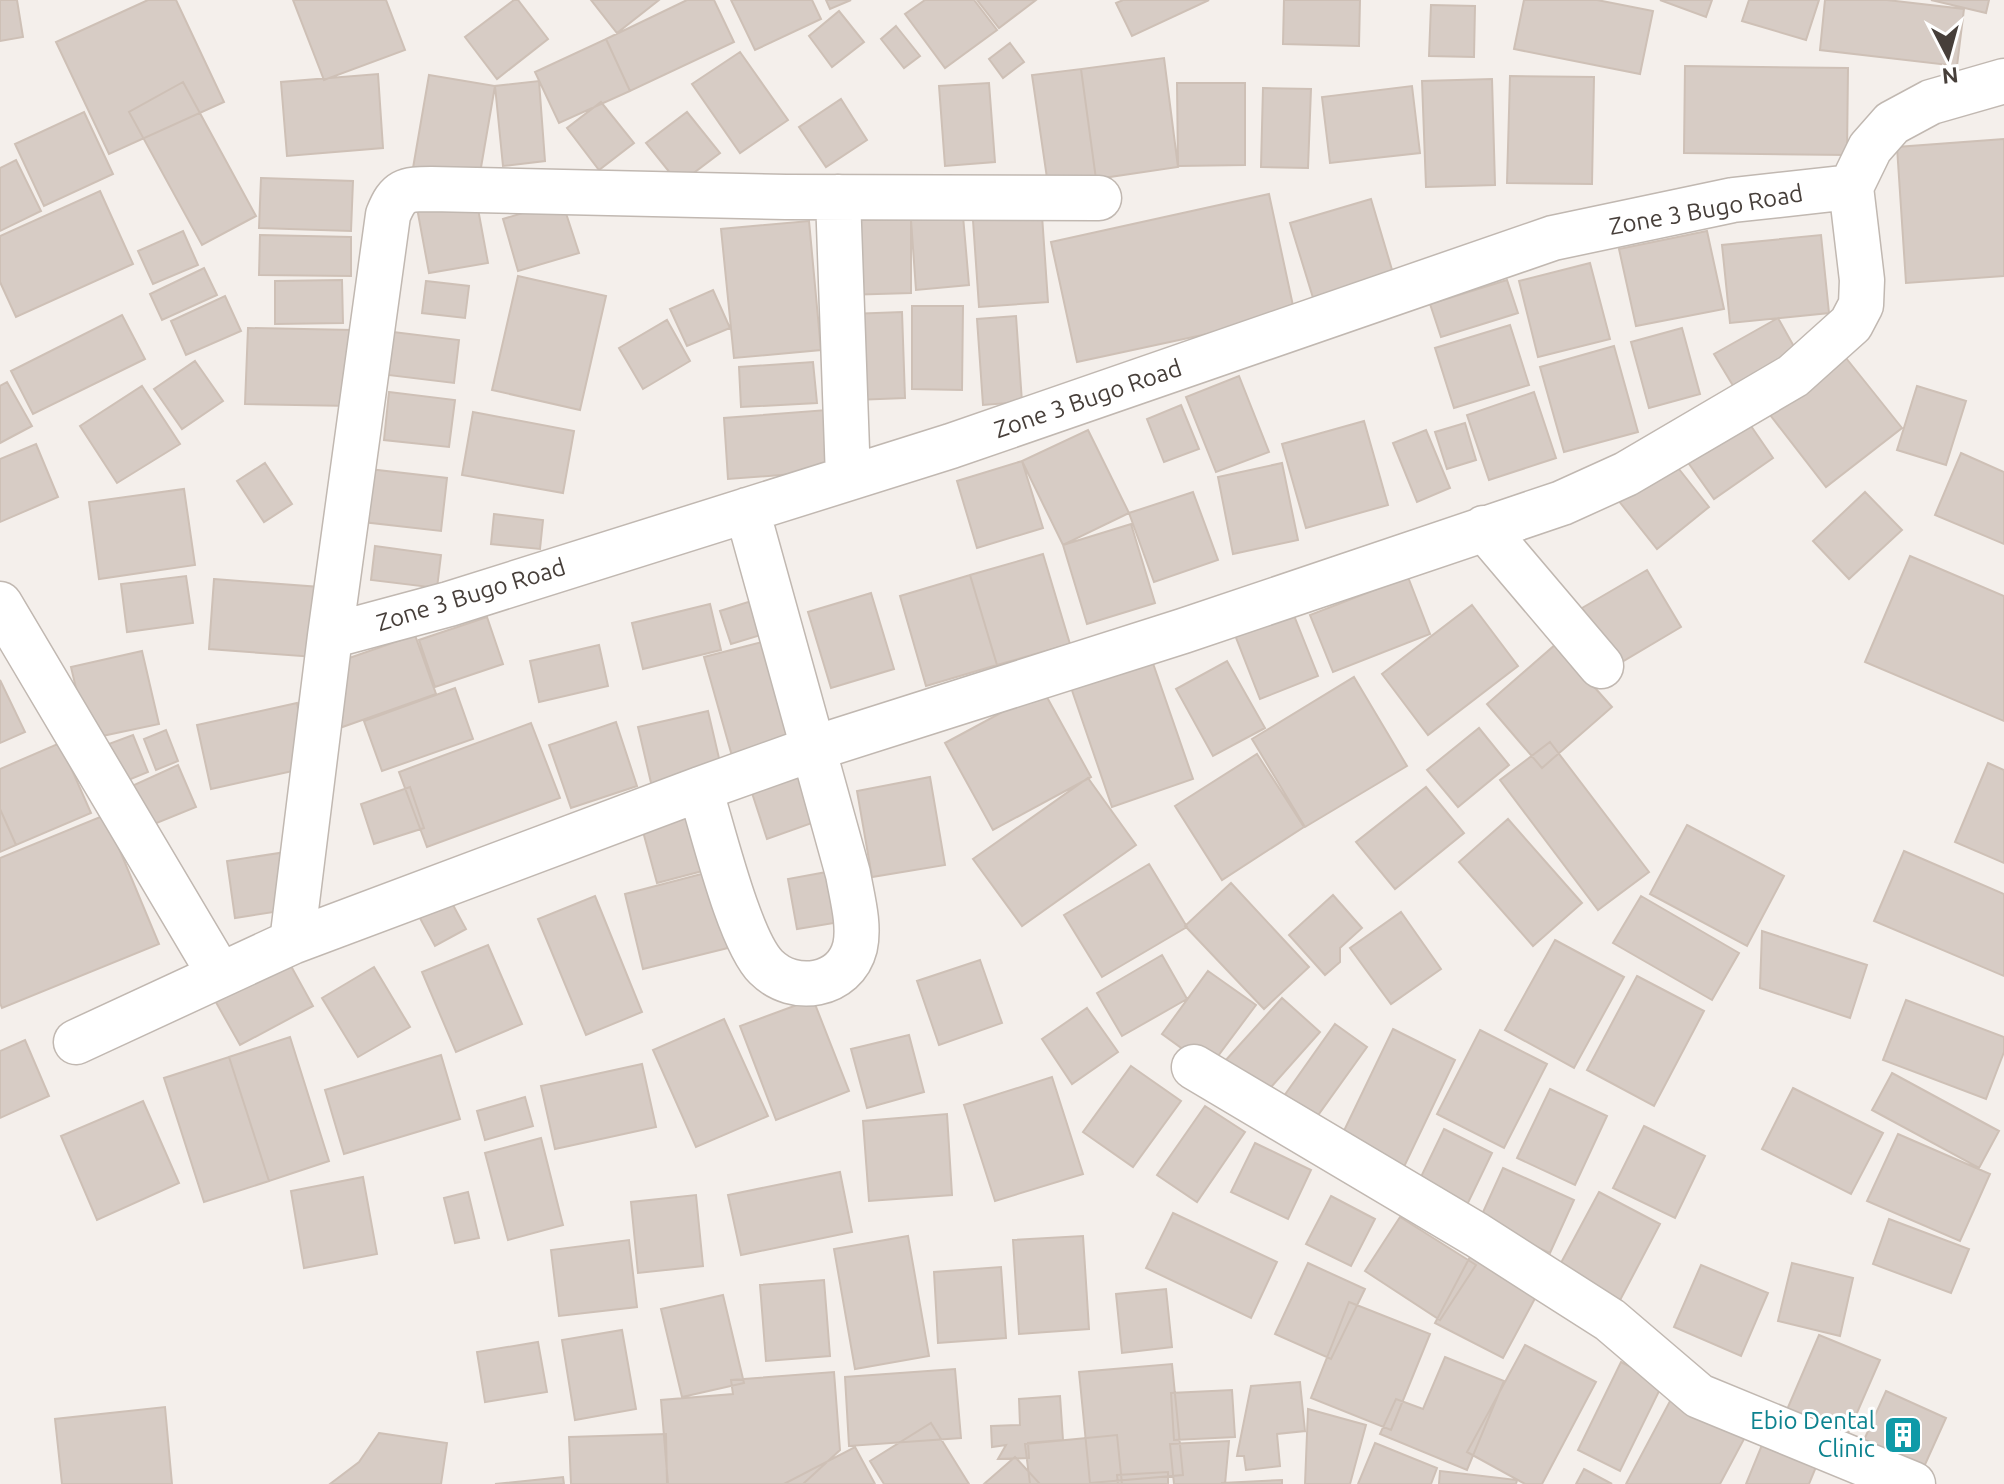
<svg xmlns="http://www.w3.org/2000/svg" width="2004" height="1484" font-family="Ubuntu,sans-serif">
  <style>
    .building { fill: #d7ccc5; stroke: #cec0b6; stroke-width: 2 }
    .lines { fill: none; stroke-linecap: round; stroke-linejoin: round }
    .minor-casing { stroke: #c1b8b1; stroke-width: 47 }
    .minor { stroke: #fff; stroke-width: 44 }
    .labels { text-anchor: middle; stroke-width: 6; stroke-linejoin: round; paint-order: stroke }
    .street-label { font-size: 24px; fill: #473f3a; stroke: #fff }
    .culture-label { font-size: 24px; fill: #0d838f; stroke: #fff; text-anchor: end }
  </style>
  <rect width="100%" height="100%" fill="#f4efeb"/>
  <path class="building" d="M0 0H17L23 37 0 41Z
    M148 0H176L224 102 109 154 56 42Z
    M293 0H386L405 50 324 80Z
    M514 0H518L548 39 497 79 465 37Z
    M591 0H659L617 33Z
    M687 0H714L734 42 630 91 606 39Z
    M731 0H812L821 19 755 50Z
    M826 0H851L830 9Z
    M925 0H974L997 30 945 68 905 14Z
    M977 0H1036L999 28Z
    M1123 0H1209L1132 36 1116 3Z
    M1284 0H1360L1359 46 1283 44Z
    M1524 0H1597L1653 11 1640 74 1514 49Z
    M1660 0H1712L1706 17Z
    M1749 0H1819L1806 40 1742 21Z
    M1825 0H1887L1964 9 1957 66 1820 50Z
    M1931 0H1989L1986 13Z
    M1431 5 1475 6 1474 57 1429 56Z
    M839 11 864 42 832 67 809 36Z
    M896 26 920 56 904 68 881 39Z
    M606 39 630 91 559 123 535 72Z
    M1010 43 1024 62 1003 78 989 59Z
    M740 52 788 120 740 153 692 84Z
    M1164 58 1178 167 1096 179 1081 69Z
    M1685 66 1848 68 1847 155 1684 153Z
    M1081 69 1096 179 1048 185 1032 75Z
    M378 74 383 148 287 156 281 82Z
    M429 75 495 86 479 179 413 168Z
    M1510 76 1594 77 1592 184 1507 183Z
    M1492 79 1495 185 1426 187 1422 81Z
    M539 81 545 161 503 166 495 86Z
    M183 82 256 216 202 245 129 112Z
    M989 83 995 162 945 166 939 86Z
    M1177 83H1245V165L1178 166Z
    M1412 86 1420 153 1330 163 1322 97Z
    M1263 88 1311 89 1308 168 1261 167Z
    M841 99 867 140 826 167 799 127Z
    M601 102 634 143 599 170 567 128Z
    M84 112 113 174 44 206 15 144Z
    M687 112 720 153 679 184 646 143Z
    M2004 139V276L1906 283 1897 147Z
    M16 160 41 211 0 231V168Z
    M261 178 353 181 351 231 259 228Z
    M100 191 133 264 16 317 0 282V236Z
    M1269 194 1295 315 1077 362 1051 242Z
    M476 198 488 263 429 273 417 208Z
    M1371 199 1398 290 1318 314 1290 223Z
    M562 201 579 253 518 271 503 219Z
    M1041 201 1048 302 979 307 972 206Z
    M963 216 969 285 916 290 911 220Z
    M844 220H911V293L844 295Z
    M809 221 821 350 734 358 721 229Z
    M183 231 198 265 153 284 138 251Z
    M1707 231 1724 309 1636 326 1619 249Z
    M260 235 351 237V276L259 275Z
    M1821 235 1829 313 1730 323 1722 245Z
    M1590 263 1610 339 1538 357 1519 281Z
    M204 268 217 295 162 320 150 294Z
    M518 276 606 296 580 410 492 390Z
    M342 280 343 323 275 324V281Z
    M1507 280 1518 313 1441 337 1430 304Z
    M426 281 469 286 465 318 422 313Z
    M713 290 730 328 687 346 670 309Z
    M225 296 241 331 186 355 171 321Z
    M912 306H963L962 390 912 389Z
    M902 312 905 398 855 400 850 314Z
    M122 315 145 359 33 414 11 371Z
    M1016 316 1022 402 983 405 977 319Z
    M1778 318 1801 359 1738 394 1714 354Z
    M667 320 690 361 643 389 619 348Z
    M1510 325 1529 385 1454 408 1435 348Z
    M248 328 353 330 351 406 245 404Z
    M1682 328 1700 394 1649 408 1631 342Z
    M393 332 459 340 454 383 388 375Z
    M1614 346 1638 432 1564 452 1540 367Z
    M1842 353 1902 428 1826 487 1767 411Z
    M195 361 223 401 182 429 154 389Z
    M813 362 817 403 741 407 739 367Z
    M1239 376 1269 452 1216 472 1186 397Z
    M7 382 32 426 0 443V386Z
    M142 386 180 444 117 483 80 426Z
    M1917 386 1966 401 1946 465 1897 450Z
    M389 392 455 400 449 447 384 440Z
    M1534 392 1556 458 1489 480 1467 415Z
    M1181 405 1199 449 1164 462 1147 419Z
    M827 410 832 471 728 479 724 418Z
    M473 412 574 431 563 493 462 475Z
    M1742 413 1773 458 1714 499 1682 454Z
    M1364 421 1388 505 1306 528 1282 444Z
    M1465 423 1476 460 1447 469 1435 432Z
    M1088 430 1129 513 1063 545 1022 461Z
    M1426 430 1450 488 1417 502 1393 443Z
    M36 444 58 497 0 522V459Z
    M1961 453 2004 472V544L1935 515Z
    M1671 459 1709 507 1657 549 1618 500Z
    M1022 461 1043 528 977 548 957 481Z
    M265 463 292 504 264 522 237 481Z
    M1282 463 1298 540 1233 554 1218 477Z
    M369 469 447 478 441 531 363 522Z
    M184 489 195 565 99 579 89 502Z
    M1193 492 1218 560 1154 582 1129 513Z
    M1865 492 1902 530 1849 579 1813 541Z
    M494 514 543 520 540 549 491 544Z
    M1131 524 1155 603 1087 624 1063 545Z
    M375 546 441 555 437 588 371 580Z
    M1043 554 1070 644 997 665 970 575Z
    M1910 556 2004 596V721L1865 662Z
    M1647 570 1681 627 1615 666 1582 608Z
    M970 575 997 665 926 686 900 596Z
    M186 576 193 623 127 632 121 584Z
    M1408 577 1430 634 1333 672 1310 615Z
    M214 579 320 587 315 657 209 649Z
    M871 593 894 669 831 688 808 612Z
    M764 597 774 631 731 644 720 611Z
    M710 604 721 650 643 669 632 623Z
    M1472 605 1518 666 1428 735 1382 674Z
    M1293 613 1318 676 1260 699 1235 635Z
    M487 617 503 664 435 687 419 640Z
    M415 635 436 694 334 730 335 663Z
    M774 639 800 737 732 756 704 657Z
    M1556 644 1612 707 1542 768 1487 704Z
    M599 645 608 686 539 702 530 661Z
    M1147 646 1193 779 1112 807 1066 673Z
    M142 651 159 724 88 739 71 667Z
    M1227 661 1265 728 1213 756 1176 689Z
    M1354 677 1407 766 1305 827 1252 739Z
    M0 680 25 732 0 743Z
    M455 688 473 739 382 771 364 721Z
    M1043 690 1091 777 993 830 945 743Z
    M297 703 311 767 211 789 197 725Z
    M708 711 722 771 652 787 638 727Z
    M616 722 637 786 571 808 549 745Z
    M531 723 560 798 427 847 399 772Z
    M1479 728 1509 765 1458 807 1427 770Z
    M166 730 178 761 156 770 144 739Z
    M133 735 148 772 121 783 106 745Z
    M1550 742 1649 872 1598 910 1500 780Z
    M60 743 91 813 16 845 0 809V769Z
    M1257 754 1304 827 1222 880 1175 806Z
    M1988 763 2004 770V863L1955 842Z
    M178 765 196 807 137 831 121 791Z
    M812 769 829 817 767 839 751 790Z
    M930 777 945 865 872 877 857 791Z
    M1088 778 1136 845 1022 926 973 859Z
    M410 787 424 828 374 844 361 804Z
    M1426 787 1464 833 1395 889 1356 842Z
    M692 802 710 869 657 883 639 817Z
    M0 809 16 845 0 852Z
    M105 815 159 944 2 1008 0 1003V858Z
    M1508 819 1582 903 1533 946 1459 862Z
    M1687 825 1784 876 1747 946 1650 894Z
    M1904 851 2004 894V976L1874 921Z
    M286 852 293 909 235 918 227 861Z
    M1149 864 1187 927 1102 977 1064 915Z
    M713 871 732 947 643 969 625 894Z
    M832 871 840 922 797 929 788 879Z
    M1231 883 1309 967 1264 1009 1185 926Z
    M446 892 466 929 435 946 415 909Z
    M1333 895 1362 928 1340 948V962L1325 975 1289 935Z
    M595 896 642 1012 586 1035 538 919Z
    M1641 896 1739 953 1712 1000 1613 943Z
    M1401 912 1441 969 1391 1004 1350 948Z
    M1762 931 1867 965 1850 1018 1760 988Z
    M1555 940 1624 977 1574 1068 1505 1030Z
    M488 945 522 1024 456 1052 422 972Z
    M1162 955 1187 999 1122 1036 1097 993Z
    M286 957 313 1006 240 1045 213 997Z
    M980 960 1002 1023 939 1045 917 981Z
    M374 967 410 1027 358 1057 322 998Z
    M1208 971 1256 1005 1209 1068 1162 1034Z
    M1637 976 1704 1011 1654 1106 1587 1070Z
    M1282 998 1320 1032 1264 1095 1225 1061Z
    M813 999 849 1091 776 1120 740 1026Z
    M1906 1000 2004 1037V1052L1986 1099 1883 1060Z
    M1087 1008 1118 1052 1072 1084 1042 1039Z
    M724 1019 768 1116 696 1147 653 1050Z
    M1335 1024 1367 1047 1316 1118 1284 1096Z
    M1393 1029 1455 1060 1402 1171 1339 1141Z
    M1480 1030 1547 1064 1504 1148 1437 1114Z
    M909 1035 924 1092 867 1108 851 1049Z
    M290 1037 329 1161 269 1181 229 1057Z
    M25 1040 49 1096 0 1118V1051Z
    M441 1055 460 1119 344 1154 325 1090Z
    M229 1057 269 1181 204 1202 164 1078Z
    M642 1064 656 1127 555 1149 541 1086Z
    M1131 1066 1181 1101 1133 1167 1083 1132Z
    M1892 1073 1999 1131 1979 1168 1872 1110Z
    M1052 1077 1083 1174 995 1201 964 1105Z
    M1793 1088 1883 1133 1851 1194 1762 1149Z
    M1550 1089 1607 1116 1575 1185 1517 1158Z
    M525 1097 533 1126 485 1140 477 1111Z
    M143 1101 179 1183 97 1220 61 1136Z
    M1205 1106 1245 1132 1197 1202 1157 1175Z
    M947 1114 952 1195 869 1201 863 1121Z
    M1644 1126 1705 1156 1675 1218 1613 1188Z
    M1444 1129 1492 1153 1466 1207 1418 1183Z
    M1898 1134 1990 1174 1960 1241 1867 1201Z
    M541 1138 563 1225 508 1240 485 1153Z
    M1255 1143 1311 1170 1288 1219 1231 1192Z
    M1503 1168 1574 1200 1550 1253 1479 1221Z
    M840 1172 852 1232 741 1255 728 1195Z
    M363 1177 377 1254 304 1268 291 1191Z
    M468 1192 479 1238 455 1243 444 1198Z
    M1599 1192 1660 1224 1617 1306 1555 1274Z
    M696 1195 703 1266 638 1273 631 1202Z
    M1331 1196 1375 1219 1351 1266 1306 1244Z
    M1173 1213 1277 1262 1251 1318 1146 1268Z
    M1400 1217 1476 1265 1440 1320 1365 1271Z
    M1889 1219 1969 1249 1951 1293 1873 1264Z
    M908 1236 929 1356 855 1369 834 1249Z
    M1083 1236 1089 1329 1019 1334 1013 1240Z
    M629 1240 637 1307 559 1316 551 1250Z
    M1471 1255 1539 1291 1503 1358 1435 1323Z
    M1308 1263 1365 1289 1331 1359 1275 1334Z
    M1792 1263 1853 1278 1840 1336 1778 1321Z
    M1701 1265 1768 1293 1741 1356 1674 1327Z
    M1001 1267 1006 1338 938 1343 934 1272Z
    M824 1280 830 1356 766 1361 760 1285Z
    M1166 1289 1172 1347 1122 1353 1116 1294Z
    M723 1295 744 1383 682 1397 661 1309Z
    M1349 1302 1430 1334 1391 1430 1311 1398Z
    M622 1330 636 1409 575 1420 562 1340Z
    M1819 1335 1880 1360 1843 1445 1783 1419Z
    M538 1342 547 1392 485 1402 477 1352Z
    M1525 1345 1596 1382 1542 1484H1525L1467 1452Z
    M1445 1357 1504 1381 1467 1470 1380 1434 1396 1399 1423 1409Z
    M1621 1362 1663 1383 1620 1471 1578 1450Z
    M1172 1364 1183 1475 1090 1483 1079 1372Z
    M955 1369 961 1438 849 1446 845 1377Z
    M1686 1371 1760 1409 1720 1484H1626Z
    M834 1372 840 1450 803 1484H668L661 1400 733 1394 731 1380Z
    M1300 1382 1305 1431 1277 1434 1280 1466 1246 1470 1244 1456H1237L1251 1386Z
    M1232 1390 1235 1437 1174 1440 1171 1393Z
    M1886 1391 1946 1418 1919 1478 1859 1451Z
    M1060 1396 1063 1440 1028 1443 1029 1458 998 1459 1006 1445 992 1447 991 1426 1020 1425 1019 1399Z
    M165 1407 172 1484H62L55 1419Z
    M1308 1409 1366 1425 1350 1484H1305Z
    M931 1423 969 1484H884L870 1461Z
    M1771 1423 1825 1445 1809 1484H1746Z
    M379 1433 447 1443 441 1484H330L359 1462Z
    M666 1434 667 1484H571L569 1437Z
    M1117 1435 1122 1484H1030L1025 1444Z
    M1229 1441 1225 1484H1174L1170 1444Z
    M1375 1443 1437 1468 1431 1484H1358Z
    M855 1447 875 1484H784Z
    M1015 1457 1040 1484H984Z
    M1584 1469 1612 1484H1576Z
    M1440 1471 1517 1480 1516 1484H1439Z
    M1168 1472V1484H1118L1117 1475Z
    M563 1477 564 1484H495Z
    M1282 1480V1484H1222V1483Z"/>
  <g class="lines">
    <g class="minor-casing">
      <path id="minor" d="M838 197 848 478
        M1484 528 1601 666
        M0 604 220 975
        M330 636 449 604 951 446 1553 238 1733 200 1851 187
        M700 789C713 830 739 940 766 967 794 995 845 987 855 947 860 925 852 897 848 874L747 510
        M292 942 330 636 388 215C398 190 405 189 431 189L786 197 1099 198
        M76 1042 292 942 700 789 812 749 1183 631 1562 503 1626 474 1793 376 1851 324 1861 305 1862 280 1851 187 1870 148 1892 123 1931 102 2004 81
        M1194 1067 1477 1235 1610 1320 1699 1396 1913 1484"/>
    </g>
    <use href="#minor" class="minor"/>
  </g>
  <defs>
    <g id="building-square" transform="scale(2)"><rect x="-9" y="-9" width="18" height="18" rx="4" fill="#0f9aa8" stroke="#fff"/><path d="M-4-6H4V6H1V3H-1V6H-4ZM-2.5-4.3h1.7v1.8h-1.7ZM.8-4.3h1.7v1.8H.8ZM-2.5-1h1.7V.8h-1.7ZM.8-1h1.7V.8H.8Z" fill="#fff"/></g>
  </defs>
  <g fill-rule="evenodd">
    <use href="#building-square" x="1903" y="1435"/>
  </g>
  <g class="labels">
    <g class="street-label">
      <text transform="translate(1706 210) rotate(-10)" y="8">Zone 3 Bugo Road</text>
      <text transform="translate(1088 399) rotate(-19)" y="8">Zone 3 Bugo Road</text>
      <text transform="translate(471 595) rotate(-17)" y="8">Zone 3 Bugo Road</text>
    </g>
    <g class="culture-label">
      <text x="1875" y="1429">Ebio Dental<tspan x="1875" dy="28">Clinic</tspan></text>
    </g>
  </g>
  <g transform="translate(1948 56) rotate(174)" stroke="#ffffff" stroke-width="6" paint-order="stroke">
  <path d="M0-6L14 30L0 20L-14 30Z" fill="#473f3a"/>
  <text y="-12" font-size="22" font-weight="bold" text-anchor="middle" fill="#473f3a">N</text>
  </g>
</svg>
